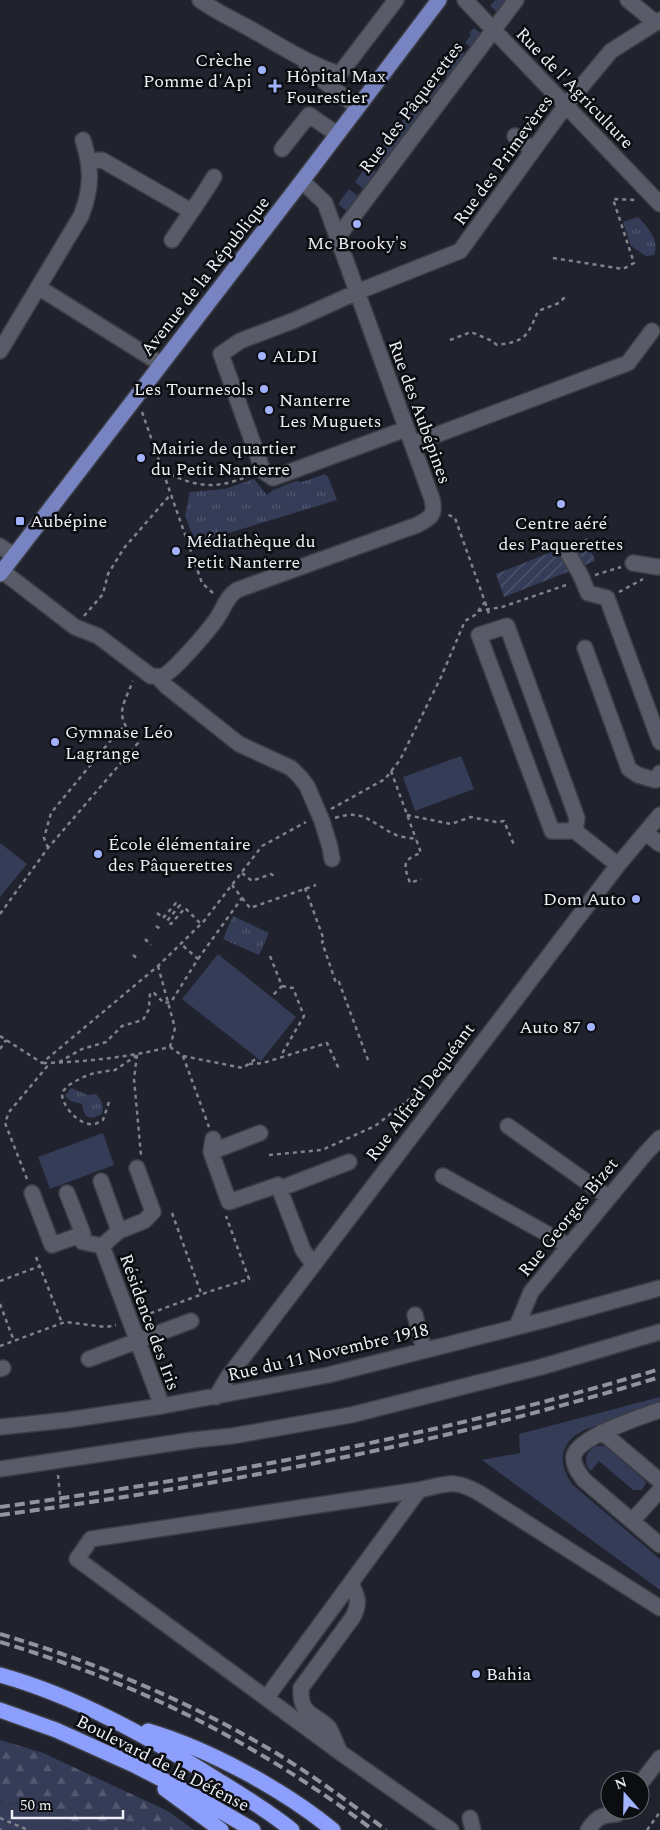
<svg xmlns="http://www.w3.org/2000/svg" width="660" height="1830" font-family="Spectral,serif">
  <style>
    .grass { fill: #353c58 }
    .forest { fill: url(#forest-firs) }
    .park { fill: url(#park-tufts) }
    .garden { fill: url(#garden-furrows) }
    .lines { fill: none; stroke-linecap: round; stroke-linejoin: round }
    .minor-casing { stroke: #3c3e46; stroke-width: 18 }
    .major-casing { stroke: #3c3e46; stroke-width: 18 }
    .highway-casing { stroke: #3c3e46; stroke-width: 18 }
    .path { stroke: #81838c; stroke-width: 2.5; stroke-dasharray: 4 4; stroke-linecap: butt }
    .minor { stroke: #595c68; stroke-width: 15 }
    .major { stroke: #7884c1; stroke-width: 15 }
    .highway { stroke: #8d9ffc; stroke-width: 15 }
    .rail { stroke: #92949d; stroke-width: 4; stroke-dasharray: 10 5; stroke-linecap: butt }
    .poi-dot { fill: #a2b2fd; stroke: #0b0d11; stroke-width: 2 }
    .labels { text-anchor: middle; stroke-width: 5; stroke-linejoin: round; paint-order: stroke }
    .poi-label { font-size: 18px; fill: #edeef5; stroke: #0b0d11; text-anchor: start }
    .street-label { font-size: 18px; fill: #edeef5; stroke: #0b0d11 }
  </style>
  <defs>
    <pattern id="forest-firs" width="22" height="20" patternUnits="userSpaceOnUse" patternTransform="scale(1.25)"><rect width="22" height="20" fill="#353c58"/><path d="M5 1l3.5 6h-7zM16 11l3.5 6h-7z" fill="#535871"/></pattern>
    <pattern id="park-tufts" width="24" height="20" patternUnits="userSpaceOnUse" patternTransform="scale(1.25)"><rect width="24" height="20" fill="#353c58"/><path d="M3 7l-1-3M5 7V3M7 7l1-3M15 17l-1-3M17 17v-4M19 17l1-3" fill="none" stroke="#535871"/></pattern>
    <pattern id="garden-furrows" width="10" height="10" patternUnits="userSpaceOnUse" patternTransform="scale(1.25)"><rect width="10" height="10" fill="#353c58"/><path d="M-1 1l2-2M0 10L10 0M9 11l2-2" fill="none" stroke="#535871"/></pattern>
  </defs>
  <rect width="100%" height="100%" fill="#20232d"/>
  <path class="grass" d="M495 0H509L499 14 490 6Z
    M474 28 483 35 473 48 465 43 471 35 469 33Z
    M458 48 467 55 449 79 440 72Z
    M435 77 445 85 427 107 418 100Z
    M414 106 423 113 382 165 373 158Z
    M367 165 379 174 366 191 355 182Z
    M349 189 358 196 347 211 338 204Z
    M461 756 474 789 415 811 403 777Z
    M0 843 27 864 0 897Z
    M218 954 296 1017 261 1061 182 999Z
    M103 1133 114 1165 50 1189 38 1157Z
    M660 1397V1404L584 1430C559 1443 557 1463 573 1485L660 1559V1590L482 1460 520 1453 519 1434Z
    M596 1446H604L610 1450 644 1480 646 1483 642 1490H633L599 1461 591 1471C582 1462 586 1451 596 1446Z
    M0 1800 7 1803 25 1804 67 1822 72 1830H0Z"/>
  <path class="forest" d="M0 1740 43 1753 168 1811 194 1830H72L67 1822 25 1804 7 1803 0 1800Z"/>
  <path class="park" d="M638 217C648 227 660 241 654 255L646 256 631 246 623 222Z
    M325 474 328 477 337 500 196 543 185 516 190 492 225 489 254 479 267 495 273 490 296 481 302 482Z
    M233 916 269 933 259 955 223 939Z
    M71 1088 88 1095 96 1094C102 1101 104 1105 102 1114 89 1121 84 1118 82 1104L71 1101 65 1096Z"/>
  <path class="garden" d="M587 538 595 561 504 597 496 574Z"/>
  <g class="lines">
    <g class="minor-casing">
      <path id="minor" d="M200 0C215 11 230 18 247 27 276 43 304 62 336 73L341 72 348 63 396 0
        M465 0 660 204
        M628 0 656 23
        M306 64 312 72 357 107
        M515 136 533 150
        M282 149 309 115 337 134
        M89 161 102 160 191 211
        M337 238 516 0
        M172 240C186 219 201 199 214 177
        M38 287 161 364
        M0 351 81 216C92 188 92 169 83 140
        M406 429 273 478 263 471 221 354 240 341 295 320 357 292 460 251 566 105 611 51 660 20
        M412 444 628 363 652 331
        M0 546 14 556
        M568 553 581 576 588 593 607 598 660 742
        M633 563 658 567
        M2 571 75 627 98 636 151 676C155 676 159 677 163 676 174 671 213 626 219 615 225 605 227 597 237 590L417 525C430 518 436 516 432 499L325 203 302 181
        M585 648 629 769 638 775 655 780 660 773
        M158 677 166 686 239 744 291 768 300 777 307 786 322 821 330 847 332 859
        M575 831 577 818 507 626 479 635 552 831H575L618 865
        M646 833 660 844
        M508 1126 608 1197
        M213 1139 211 1152 229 1202 278 1185 303 1250 313 1264
        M211 1152 260 1133
        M443 1176 569 1246
        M101 1181 119 1231
        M279 1189 349 1162
        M32 1193 52 1245 83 1234V1242L102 1246 162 1406
        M67 1193 83 1234
        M102 1246 119 1231 144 1221 153 1212 137 1168
        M415 1315 424 1350
        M517 1326 531 1292 645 1154 660 1138
        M89 1359 191 1321
        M0 1369 3 1368
        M216 1397 228 1377 618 865 660 815
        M660 1410C641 1417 580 1436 574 1455 572 1465 579 1473 584 1480L660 1545
        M0 1427 67 1420 162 1406 328 1375 548 1319 660 1288
        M602 1432 660 1481
        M0 1469 193 1440 232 1436 351 1415 541 1367 660 1332
        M632 1521 660 1490
        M267 1697 419 1490
        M339 1750C336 1744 332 1733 329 1728 313 1711 300 1717 301 1688L353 1617C361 1600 357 1598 351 1583
        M640 1784 660 1758
        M470 1818 473 1830
        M451 1830 341 1753 77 1559 91 1539 419 1490C447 1484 454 1478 481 1494L660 1608
        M588 1830C597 1817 601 1815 617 1814L620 1810"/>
    </g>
    <g class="major-casing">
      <path id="major" d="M0 574 302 181 439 0"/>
    </g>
    <g class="highway-casing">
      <path id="highway" d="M0 1675C75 1696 147 1736 213 1777 240 1794 267 1810 292 1830
        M0 1710 56 1730 136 1766 198 1798 253 1830
        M148 1731C209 1749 284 1790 333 1830
        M165 1789 221 1830"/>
    </g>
    <path class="path" d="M553 258 623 269 634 263 613 199 636 200
      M450 340 471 332 490 340 497 345C526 341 527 337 538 311L559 303 566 296
      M142 412 202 583 214 594
      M163 471C196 487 214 490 249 476
      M595 575 621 567
      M619 592 643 579
      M485 602 490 617
      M478 611 502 607 569 584
      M84 616 103 594 108 574 124 548 171 494
      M391 771 416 839
      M331 809 385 779 400 760 441 677 465 621 475 615 485 602 455 518 447 514
      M407 815 451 824 471 817 496 822 504 821 514 845
      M335 818C364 808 372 824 396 835 402 837 410 838 416 839L421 853C401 860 404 866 410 883L421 879
      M48 848 44 838 51 813 116 734 125 726
      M242 873 252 881 271 874 276 877
      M305 888 324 940 322 942 336 983 339 982 368 1060
      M242 898 250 908 316 885
      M157 913 163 918 176 903 180 905 167 921 171 924 185 908 201 924
      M0 914 48 848 138 743C115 715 120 712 133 681
      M156 926 162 930
      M145 939 151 945
      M133 955 139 960
      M270 956 282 986 271 997
      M198 959 242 898 232 885
      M158 966 175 1028 170 1047
      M282 986 293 988 304 1016 283 1052 285 1056
      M0 1036 42 1063 158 966 204 921 262 846 306 822
      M0 1049 6 1040
      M137 1055 134 1079 141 1155
      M183 1056 243 1068 257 1058
      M59 1062 82 1049 106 1042 122 1026 143 1020 149 1009 150 993H154L164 1003 171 1002 198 959 181 944
      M43 1063C86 1062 129 1057 170 1047L183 1056 209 1127
      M249 1064 263 1063 327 1043 339 1069
      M109 1102 103 1120C103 1120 96 1124 95 1124 80 1127 61 1106 62 1092L69 1085 81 1078 94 1073 115 1070 136 1056
      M269 1155 322 1150 375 1126 412 1097 431 1074
      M27 1179 5 1123 9 1112 50 1063
      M172 1213 201 1293
      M36 1257 62 1323
      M0 1281 40 1266
      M0 1304 14 1341
      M143 1316 208 1292 249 1279 226 1216
      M0 1346 65 1322 106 1327 116 1325
      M58 1475 61 1506
      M0 1818 28 1830
      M0 1829 1 1830
      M647 1830 660 1812"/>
    <use href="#minor" class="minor"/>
    <use href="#major" class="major"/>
    <use href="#highway" class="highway"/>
    <path class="rail" d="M0 1507C223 1476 445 1434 660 1369
      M0 1515C223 1485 445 1443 660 1377
      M0 1634C95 1662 186 1700 271 1750 311 1774 349 1802 386 1830
      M0 1642C138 1683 258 1743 373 1830"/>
  </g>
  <g class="poi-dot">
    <circle cx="262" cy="70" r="5"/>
    <path d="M272.5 78.5h5v5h5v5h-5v5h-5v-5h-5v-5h5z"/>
    <circle cx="357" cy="224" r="5"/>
    <circle cx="262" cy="356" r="5"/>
    <circle cx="264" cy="389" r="5"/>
    <circle cx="269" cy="410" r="5"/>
    <circle cx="141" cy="458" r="5"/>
    <circle cx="561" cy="504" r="5"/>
    <rect x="15" y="516" width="10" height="10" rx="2.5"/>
    <circle cx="176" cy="551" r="5"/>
    <circle cx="55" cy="742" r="5"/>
    <circle cx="98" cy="854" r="5"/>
    <circle cx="636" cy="899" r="5"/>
    <circle cx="591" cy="1027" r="5"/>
    <circle cx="476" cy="1674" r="5"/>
  </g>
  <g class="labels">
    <g class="poi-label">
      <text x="252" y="66" text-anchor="end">Crèche<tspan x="252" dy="21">Pomme d'Api</tspan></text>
      <text x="286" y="82">Hôpital Max<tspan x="286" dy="21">Fourestier</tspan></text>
      <text x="357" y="249" text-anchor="middle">Mc Brooky's</text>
      <text x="272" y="362">ALDI</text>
      <text x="254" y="395" text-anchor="end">Les Tournesols</text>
      <text x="279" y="406">Nanterre<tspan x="279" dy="21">Les Muguets</tspan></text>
      <text x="151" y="454">Mairie de quartier<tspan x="151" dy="21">du Petit Nanterre</tspan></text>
      <text x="30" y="527">Aubépine</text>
      <text x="561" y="529" text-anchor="middle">Centre aéré<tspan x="561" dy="21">des Paquerettes</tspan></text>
      <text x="186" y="547">Médiathèque du<tspan x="186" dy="21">Petit Nanterre</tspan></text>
      <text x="65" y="738">Gymnase Léo<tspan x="65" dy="21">Lagrange</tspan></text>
      <text x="108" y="850">École élémentaire<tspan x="108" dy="21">des Pâquerettes</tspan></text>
      <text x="626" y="905" text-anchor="end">Dom Auto</text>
      <text x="581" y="1033" text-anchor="end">Auto 87</text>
      <text x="486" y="1680">Bahia</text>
    </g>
    <g class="street-label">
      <text transform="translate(575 88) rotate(46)" y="6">Rue de l'Agriculture</text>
      <text transform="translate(411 107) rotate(-53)" y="6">Rue des Pâquerettes</text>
      <text transform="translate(503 160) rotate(-54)" y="6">Rue des Primevères</text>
      <text transform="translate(205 276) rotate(-52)" y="6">Avenue de la République</text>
      <text transform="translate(420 412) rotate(70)" y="6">Rue des Aubépines</text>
      <text transform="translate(420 1092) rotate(-53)" y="6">Rue Alfred Dequéant</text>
      <text transform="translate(568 1217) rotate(-51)" y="6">Rue Georges Bizet</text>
      <text transform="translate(150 1322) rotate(70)" y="6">Résidence des Iris</text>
      <text transform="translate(328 1352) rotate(-13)" y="6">Rue du 11 Novembre 1918</text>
      <text transform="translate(163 1763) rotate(27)" y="6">Boulevard de la Défense</text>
    </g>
  </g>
  <g transform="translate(625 1795) rotate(340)"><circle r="24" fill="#0b0d11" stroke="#65676c"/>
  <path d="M0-4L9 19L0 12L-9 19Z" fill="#a2b2fd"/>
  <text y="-8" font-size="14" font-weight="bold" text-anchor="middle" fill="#edeef5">N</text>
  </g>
  <path d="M12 1810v8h111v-8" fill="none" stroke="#edeef5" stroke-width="2.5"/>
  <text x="20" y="1810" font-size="15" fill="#edeef5" stroke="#0b0d11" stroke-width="4" paint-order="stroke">50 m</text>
</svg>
